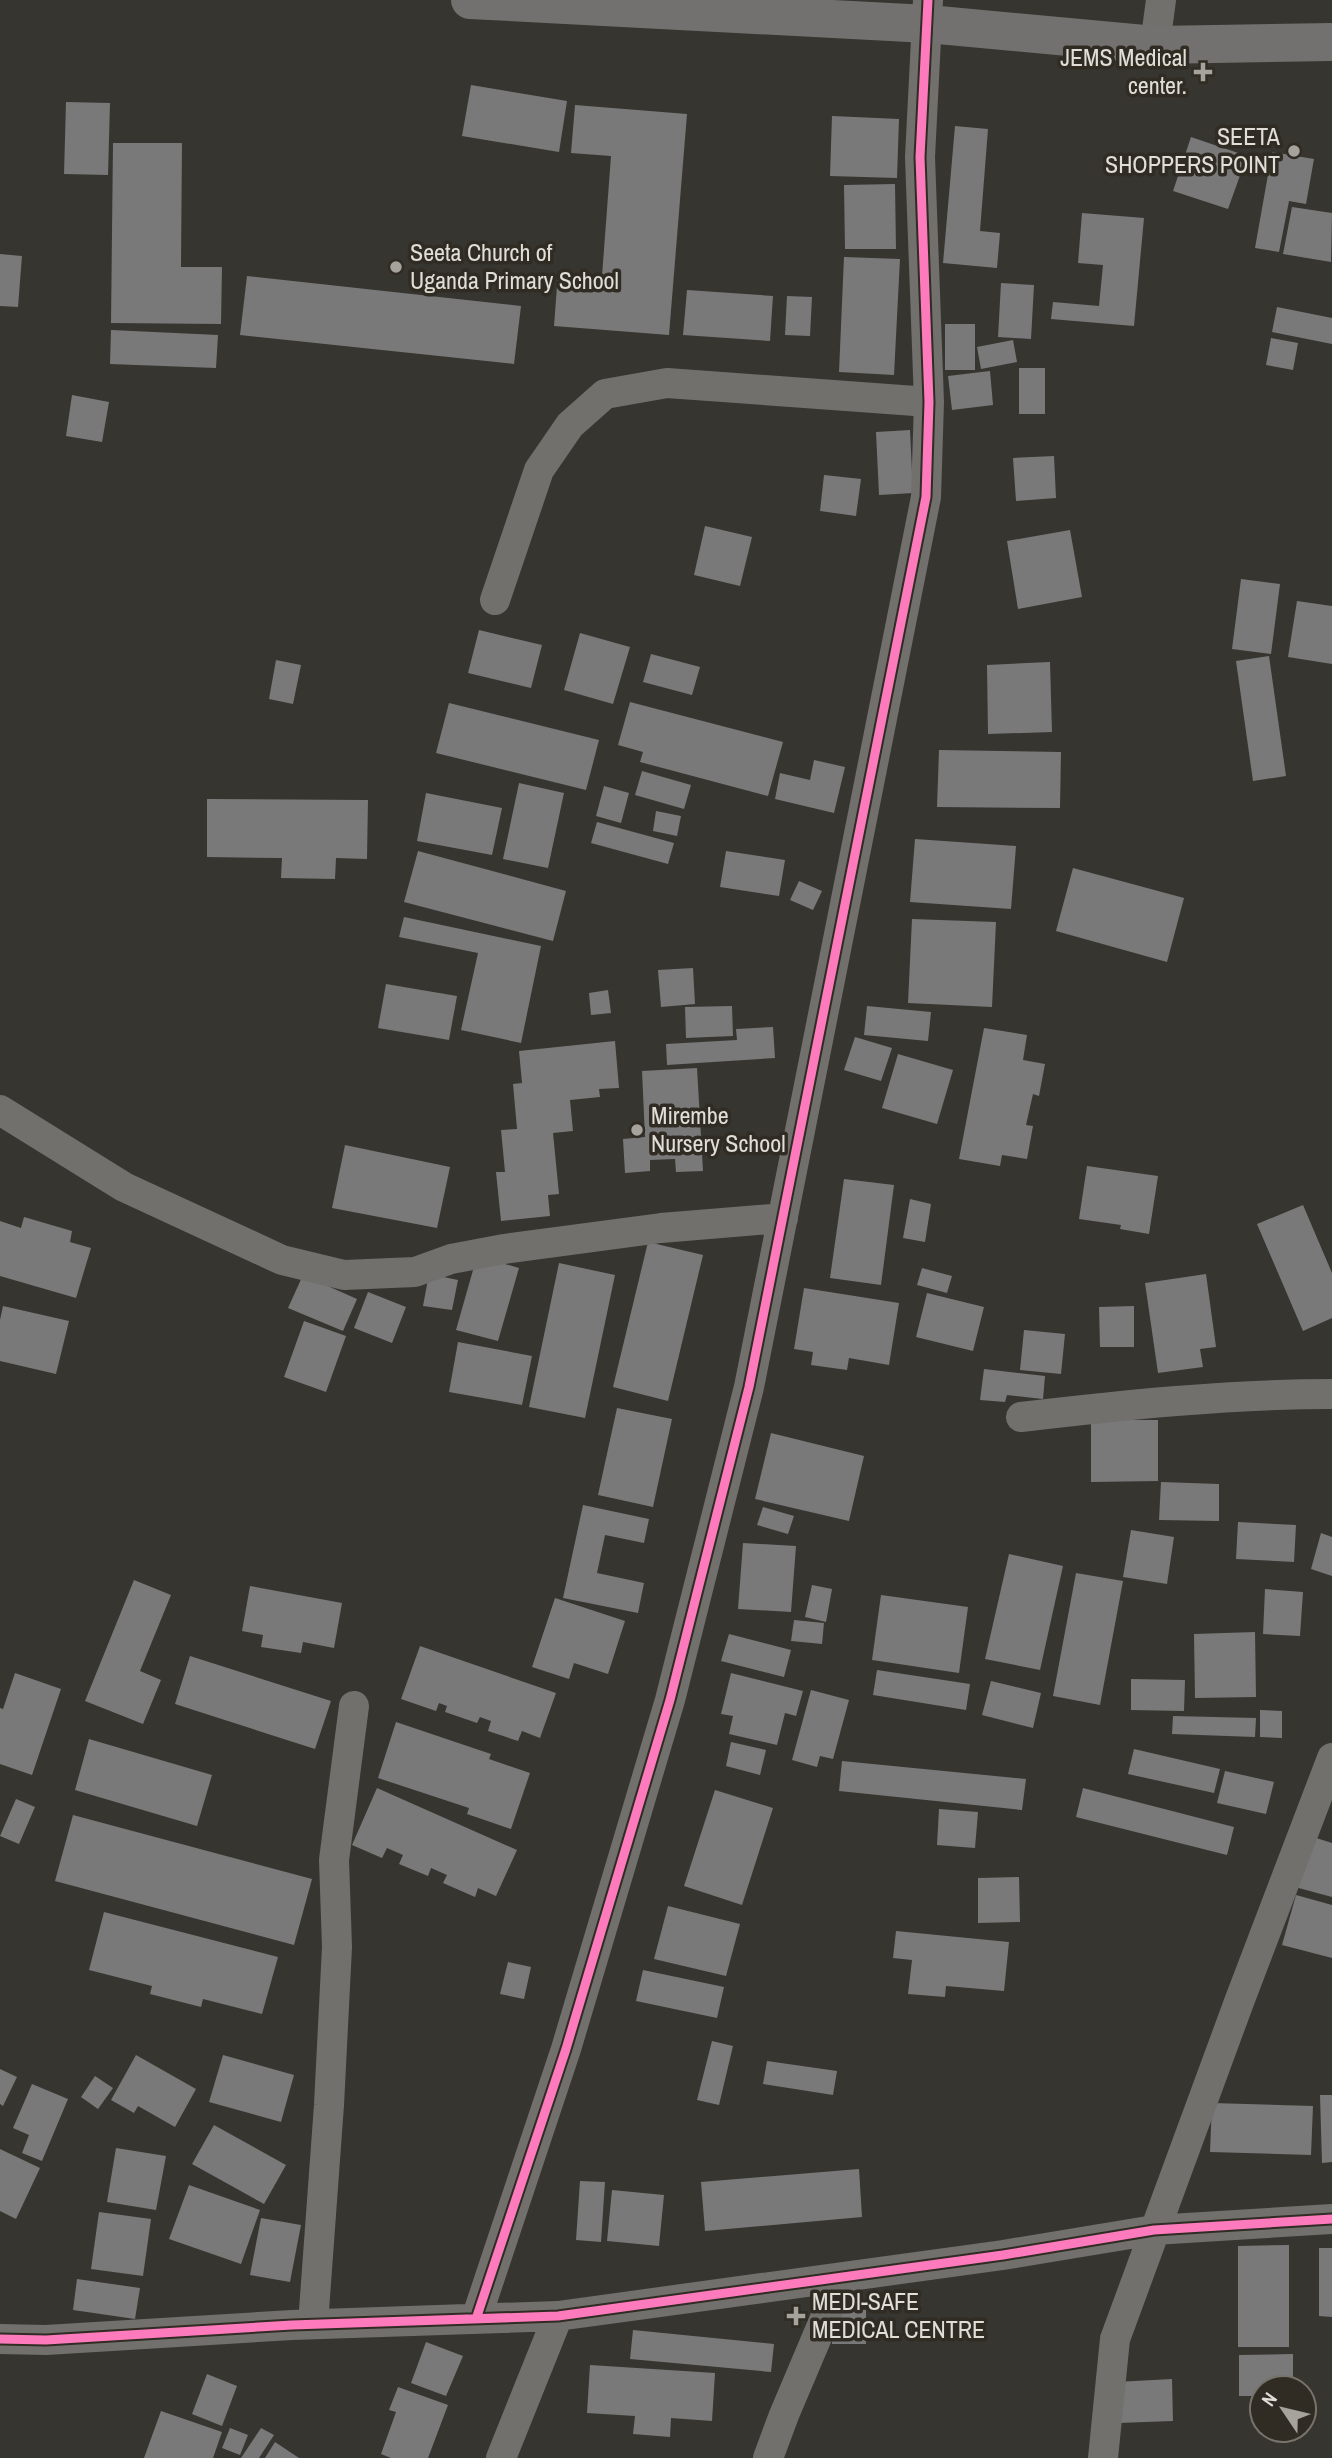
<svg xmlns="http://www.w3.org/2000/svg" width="1332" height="2458" font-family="'Archivo Narrow',sans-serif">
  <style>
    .building { fill: #7a7979 }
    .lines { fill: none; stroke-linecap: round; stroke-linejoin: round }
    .street { stroke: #71706d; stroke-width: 30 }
    .secondary { stroke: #73716f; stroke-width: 38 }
    .cycleway-casing { stroke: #302c23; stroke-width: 13 }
    .cycleway { stroke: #fd7abc; stroke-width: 9 }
    .poi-dot { fill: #a6a39d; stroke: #302c23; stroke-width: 2.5 }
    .labels { text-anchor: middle; stroke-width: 7; stroke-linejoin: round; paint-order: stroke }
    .poi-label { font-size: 24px; fill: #e1ded8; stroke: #302c23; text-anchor: start }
  </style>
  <rect width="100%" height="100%" fill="#373530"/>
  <path class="building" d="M471 85 567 101 559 152 462 136Z
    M66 102 110 103 108 175 64 174Z
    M575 105 687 114 669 335 554 326 558 273 602 276 611 156 571 153Z
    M832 116 899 119 897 178 830 176Z
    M955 126 988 129 980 231 1000 233 997 268 943 263Z
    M1191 137 1247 156 1228 209 1173 191Z
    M113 143H182L181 267H222L221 324 111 323Z
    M1272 152 1314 159 1306 204 1289 201 1279 252 1255 248Z
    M895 184 896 249H845L844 185Z
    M1292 207 1332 213 1331 262 1283 254Z
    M1082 213 1144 218 1134 326 1051 319 1053 302 1099 306 1103 265 1078 263Z
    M0 254 22 256 18 307 0 306Z
    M844 257 900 259 894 375 839 372Z
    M247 276 521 306 514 364 240 335Z
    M1001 283 1034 285 1031 339 998 337Z
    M687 290 773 296 770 341 683 335Z
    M787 296 812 297 810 336 785 335Z
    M1277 307 1332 318V344L1272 332Z
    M945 324H975V370H945Z
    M111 330 218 335 216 368 110 364Z
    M1271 338 1298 343 1293 370 1266 365Z
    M1013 340 1017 362 981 369 977 347Z
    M1019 368H1045V414H1019Z
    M990 371 993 405 952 410 948 376Z
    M72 395 109 402 102 442 66 436Z
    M910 430 913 493 879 495 876 432Z
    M1054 456 1056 498 1016 501 1013 458Z
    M824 475 861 479 856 516 820 511Z
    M705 526 752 537 740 586 694 575Z
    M1070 530 1082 597 1018 609 1007 541Z
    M1241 579 1280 584 1271 654 1232 649Z
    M1297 601 1332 606V664L1288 657Z
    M479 630 542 645 531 688 468 673Z
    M580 633 630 647 613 704 564 690Z
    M651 654 700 667 692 695 643 682Z
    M1269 656 1286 776 1253 781 1236 661Z
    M276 660 301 665 293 704 269 699Z
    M1050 662 1052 732 988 734 987 665Z
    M630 702 783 742 768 796 640 762 643 752 618 745Z
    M449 703 599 740 586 790 436 753Z
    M939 750 1061 752 1060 808 937 807Z
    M814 760 845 767 834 813 775 799 780 773 810 780Z
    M642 771 691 785 684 809 635 795Z
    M519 783 564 793 548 868 503 859Z
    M604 786 629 793 621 823 596 816Z
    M426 793 502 808 492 855 417 841Z
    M207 799 368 800 367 859 336 858 335 879 281 878 282 858 207 857Z
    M656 811 681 816 677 836 653 831Z
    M597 822 674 843 668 864 591 843Z
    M915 839 1016 846 1011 909 910 902Z
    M418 851 566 891 553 941 404 902Z
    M726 851 785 860 779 896 720 887Z
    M1073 868 1184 898 1167 962 1056 931Z
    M799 881 822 891 813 910 790 900Z
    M404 917 541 946 521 1043 461 1030 478 953 399 937Z
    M912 919 996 922 992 1007 908 1003Z
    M693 968 695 1004 661 1007 658 970Z
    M386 984 457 996 449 1040 378 1028Z
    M608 990 611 1013 591 1015 589 993Z
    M732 1006 733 1036 686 1038 685 1007Z
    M867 1006 931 1012 928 1041 864 1035Z
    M773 1027 775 1058 667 1065 666 1044 737 1040 736 1029Z
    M984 1028 1027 1035 1023 1060 1045 1064 1039 1096 1033 1094 1026 1125 1033 1126 1027 1159 1002 1155 1000 1166 959 1159Z
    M855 1037 892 1048 881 1081 844 1070Z
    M615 1041 619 1088 599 1089 600 1097 570 1100 573 1131 553 1133 559 1194 548 1195 550 1216 501 1221 496 1172H505L501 1130 517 1129 513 1084 522 1083 519 1051Z
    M898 1054 953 1070 937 1124 882 1108Z
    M697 1068 703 1171 676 1172 675 1159 650 1160V1171L625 1173 623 1139 645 1137 642 1071Z
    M345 1145 450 1167 437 1228 332 1208Z
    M1087 1166 1158 1176 1149 1234 1120 1229 1121 1225 1079 1219Z
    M844 1179 894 1185 881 1285 830 1278Z
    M910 1199 931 1204 925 1242 903 1238Z
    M1303 1205 1332 1273V1318L1303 1331 1257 1224Z
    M24 1217 72 1231 70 1242 91 1248 76 1298 0 1276V1221L21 1228Z
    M648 1242 703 1255 668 1401 613 1387Z
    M477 1256 519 1268 498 1341 456 1330Z
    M559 1263 615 1275 585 1418 529 1407Z
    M922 1268 952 1276 947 1293 917 1285Z
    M429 1274 458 1280 452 1310 423 1306Z
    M1206 1274 1216 1347 1200 1349 1203 1367 1158 1373 1145 1283Z
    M303 1275 357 1299 343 1331 288 1308Z
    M804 1288 899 1303 889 1365 849 1358 847 1370 811 1365 813 1352 794 1349Z
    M368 1292 406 1307 392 1343 354 1328Z
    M927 1293 984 1307 973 1351 916 1337Z
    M3 1306 69 1321 56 1374 0 1361V1320Z
    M1134 1306V1347H1100L1099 1307Z
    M304 1321 346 1336 326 1392 284 1377Z
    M1024 1330 1065 1334 1061 1374 1020 1370Z
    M458 1342 532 1356 522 1405 449 1392Z
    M984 1369 1045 1376 1043 1399 1007 1395 1005 1402 980 1400Z
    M617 1408 672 1419 653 1507 598 1495Z
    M1091 1420H1158V1481L1091 1482Z
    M771 1433 864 1456 849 1521 755 1499Z
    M1161 1482 1219 1484V1521L1159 1520Z
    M583 1505 649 1519 644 1543 605 1535 597 1573 644 1583 638 1613 563 1598Z
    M763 1507 794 1516 788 1534 757 1525Z
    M1238 1522 1296 1525 1294 1562 1236 1559Z
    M1131 1530 1174 1537 1167 1584 1123 1577Z
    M1321 1533 1332 1537V1576L1311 1569Z
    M743 1543 796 1546 791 1612 738 1609Z
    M1009 1554 1063 1566 1040 1670 985 1659Z
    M1076 1573 1123 1581 1100 1705 1053 1696Z
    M134 1580 171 1595 140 1671 161 1680 143 1724 85 1701Z
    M812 1585 832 1589 826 1622 805 1617Z
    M250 1586 342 1603 334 1648 303 1642 301 1653 261 1647 263 1635 242 1631Z
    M1265 1589 1303 1592 1300 1636 1263 1634Z
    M881 1595 968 1607 959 1673 872 1660Z
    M555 1598 625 1621 608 1674 574 1663 569 1679 532 1667Z
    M794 1620 824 1623 822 1644 791 1641Z
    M1255 1632 1256 1697 1195 1698 1194 1634Z
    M729 1634 791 1650 784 1677 721 1661Z
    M420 1646 556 1693 540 1738 522 1731 518 1741 488 1731 491 1721 480 1717 477 1723 445 1712 447 1706 439 1703 436 1711 401 1699Z
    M190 1656 331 1701 315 1749 175 1704Z
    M877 1670 970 1684 966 1710 873 1695Z
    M15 1673 61 1689 32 1775 0 1764V1708L3 1709Z
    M731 1673 803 1691 796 1716 785 1713 777 1745 729 1734 733 1716 721 1714Z
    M1131 1679 1185 1680 1184 1711 1131 1710Z
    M991 1681 1041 1693 1033 1728 982 1715Z
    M811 1690 849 1700 833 1759 820 1756 817 1767 792 1760Z
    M1260 1710 1282 1711V1738L1260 1737Z
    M1173 1716 1256 1718 1255 1737 1172 1734Z
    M396 1722 491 1754 489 1759 530 1773 511 1829 467 1814 469 1808 378 1778Z
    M89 1739 212 1775 197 1826 75 1790Z
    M731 1742 766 1750 760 1775 726 1766Z
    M1134 1749 1220 1769 1214 1793 1128 1774Z
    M842 1761 1026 1779 1022 1810 839 1791Z
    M1225 1771 1274 1782 1266 1814 1217 1803Z
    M377 1788 517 1850 496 1896 478 1888 475 1897 443 1883 447 1875 431 1868 428 1876 399 1864 403 1855 387 1848 382 1858 352 1845Z
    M1083 1788 1234 1827 1227 1855 1076 1817Z
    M715 1790 773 1808 742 1905 684 1886Z
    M16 1799 35 1807 19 1844 0 1836Z
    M939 1809 978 1812 975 1848 937 1845Z
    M73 1815 312 1879 294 1945 55 1881Z
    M1310 1836 1332 1843V1897L1295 1887Z
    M1019 1877 1020 1922 978 1923V1878Z
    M1296 1895 1332 1905V1958L1282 1945Z
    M668 1906 740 1924 726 1976 654 1959Z
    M104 1912 278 1957 262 2014 203 1999 201 2007 150 1994 152 1986 89 1970Z
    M896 1931 1009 1942 1004 1991 946 1986 945 1997 908 1994 912 1960 893 1958Z
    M508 1962 531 1967 524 1999 500 1994Z
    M643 1970 724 1987 717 2018 636 2001Z
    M712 2041 733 2046 719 2105 697 2100Z
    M136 2055 196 2089 175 2127 138 2106 134 2113 111 2100Z
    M223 2055 294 2075 281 2122 209 2102Z
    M767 2061 837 2071 833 2095 763 2084Z
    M0 2069 17 2077 3 2106 0 2104Z
    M95 2076 113 2088 98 2109 81 2097Z
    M32 2084 68 2099 42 2161 22 2153 29 2135 13 2128Z
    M1320 2095H1332V2162L1322 2163Z
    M1212 2103 1313 2106 1311 2155 1210 2152Z
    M214 2125 286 2165 264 2204 192 2164Z
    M116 2148 166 2156 156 2210 107 2202Z
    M0 2149 40 2168 16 2219 0 2211Z
    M859 2169 862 2217 705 2231 701 2182Z
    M580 2181 605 2182 601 2242 576 2240Z
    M189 2185 260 2210 241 2264 169 2239Z
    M612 2190 664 2195 659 2246 607 2241Z
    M99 2212 151 2219 143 2276 91 2269Z
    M261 2218 301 2225 290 2282 250 2275Z
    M1289 2245V2347H1238V2246Z
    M1319 2248H1332V2317L1319 2316Z
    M77 2279 140 2288 135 2319 73 2310Z
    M832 2309 866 2310V2344H832Z
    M633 2330 774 2344 771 2372 630 2359Z
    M426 2342 463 2356 446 2396 411 2383Z
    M1293 2354V2388H1262V2396H1239V2355Z
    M590 2365 715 2373 712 2421 671 2418 670 2437 633 2434 635 2416 587 2413Z
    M207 2374 237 2386 222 2426 192 2414Z
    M1172 2379 1173 2421 1118 2423 1116 2382Z
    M398 2387 448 2405 428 2458H391L381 2454 396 2412 389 2410Z
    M161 2411 222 2432 213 2458H144Z
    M230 2428 248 2435 240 2455 222 2448Z
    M261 2428 274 2435 259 2458H241Z
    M275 2442 299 2458H265Z"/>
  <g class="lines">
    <path class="street" d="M1155 45 1161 0
      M495 600 539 470 570 425 605 394 667 383 929 402
      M0 1110 124 1187 282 1260 344 1275 415 1272 451 1259 504 1249 661 1228 783 1218
      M1021 1417C1124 1405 1228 1394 1332 1394
      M476 2319 566 2049 670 1700 749 1387 926 497 929 402 920 157 928 0
      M313 2324 329 2105 337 1947 334 1860 354 1706
      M0 2339 46 2340 292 2325 558 2316 1003 2255 1154 2230 1332 2219
      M501 2458 558 2316
      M768 2458 784 2415 842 2278
      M1103 2458 1115 2339 1239 2002 1332 1758"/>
    <path class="secondary" d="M470 0 928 24 1155 45 1332 42"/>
    <g class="cycleway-casing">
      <path id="cycleway" d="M476 2319 566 2049 670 1700 749 1387 926 497 929 402 920 157 928 0
        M0 2339 46 2340 292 2325 558 2316 1003 2255 1154 2230 1332 2219"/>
    </g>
    <use href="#cycleway" class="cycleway"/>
  </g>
  <g class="poi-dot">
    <path d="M1199.5 61.5h7v7h7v7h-7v7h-7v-7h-7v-7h7z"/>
    <circle cx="1294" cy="151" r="7"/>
    <circle cx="396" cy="267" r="7"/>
    <circle cx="637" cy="1130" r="7"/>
    <path d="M792.5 2305.5h7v7h7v7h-7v7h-7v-7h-7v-7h7z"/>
  </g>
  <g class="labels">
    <g class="poi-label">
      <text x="1187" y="66" text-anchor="end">JEMS Medical<tspan x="1187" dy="28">center.</tspan></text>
      <text x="1280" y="145" text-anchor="end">SEETA<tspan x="1280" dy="28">SHOPPERS POINT</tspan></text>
      <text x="410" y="261">Seeta Church of<tspan x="410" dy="28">Uganda Primary School</tspan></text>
      <text x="651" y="1124">Mirembe<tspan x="651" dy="28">Nursery School</tspan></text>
      <text x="812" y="2310">MEDI-SAFE<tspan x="812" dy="28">MEDICAL CENTRE</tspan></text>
    </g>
  </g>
  <g transform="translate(1283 2409) rotate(305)"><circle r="33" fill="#302c23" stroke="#77736b" stroke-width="2"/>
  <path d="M0-5L12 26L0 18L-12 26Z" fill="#a6a39d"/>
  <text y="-10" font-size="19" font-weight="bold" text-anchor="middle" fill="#e1ded8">N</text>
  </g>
</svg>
